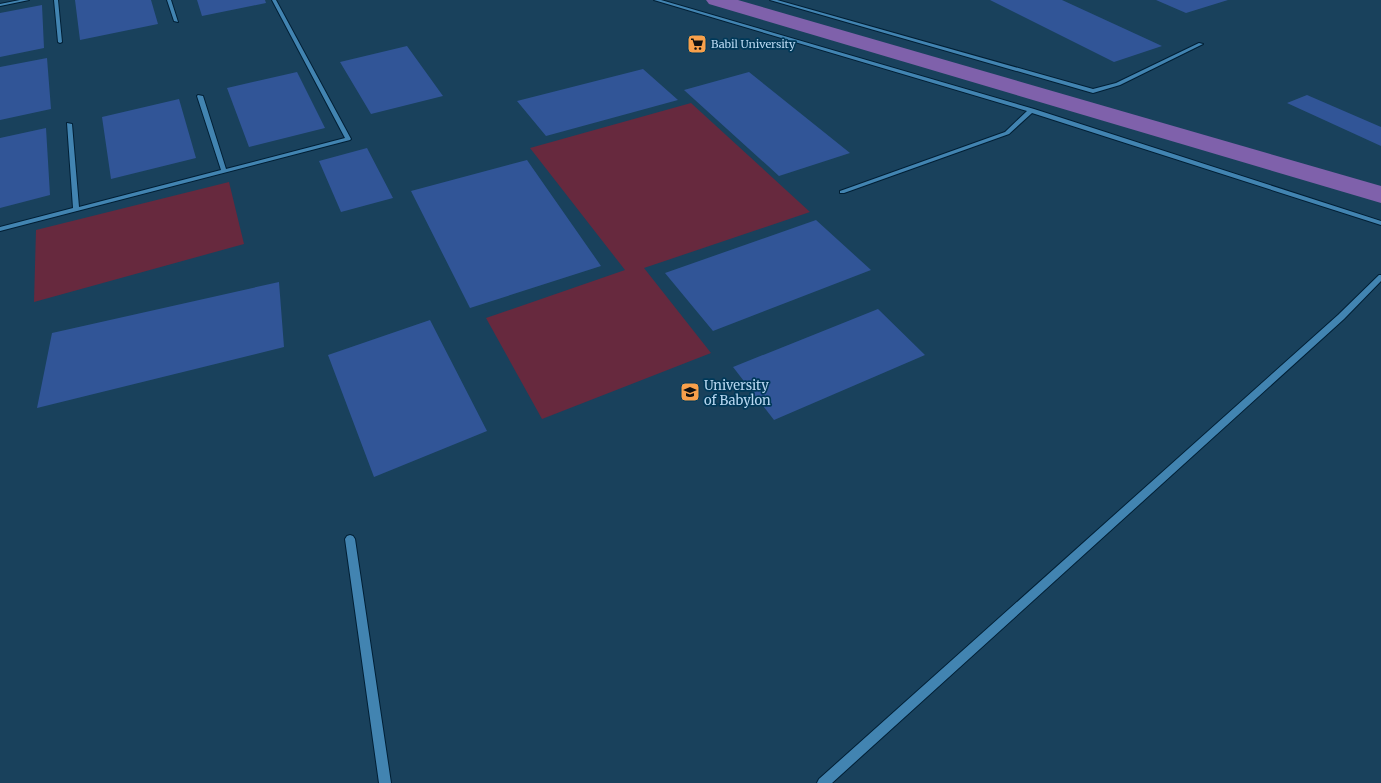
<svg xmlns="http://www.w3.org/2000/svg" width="1381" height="783" font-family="Merriweather,serif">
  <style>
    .built { fill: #19415c }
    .green { fill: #67293e }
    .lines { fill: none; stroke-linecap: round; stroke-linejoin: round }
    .canal { fill: #7f61ab; fill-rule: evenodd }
    .building { fill: #315597 }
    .service-casing { stroke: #001f35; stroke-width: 2 }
    .minor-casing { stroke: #001f35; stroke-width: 2 }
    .service { fill: #4284b1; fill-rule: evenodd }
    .minor { fill: #4284b1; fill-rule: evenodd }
    .labels { text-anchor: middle; stroke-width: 3.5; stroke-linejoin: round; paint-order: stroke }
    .far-poi-label { font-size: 11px; fill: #b7d7f0; stroke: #003959; text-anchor: start }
    .poi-label { font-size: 13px; fill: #b7d7f0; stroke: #003959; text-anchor: start }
  </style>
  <rect width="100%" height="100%" fill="#003959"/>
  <path class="built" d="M0 0H1381V783H0Z"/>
  <path class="green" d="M691 103 810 212 644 268 711 353 542 419 486 318 625 270 530 148Z
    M229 182 244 244 34 302 36 230Z"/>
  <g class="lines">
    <path class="canal" d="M706 0H738L1381 186V203L709 4Z"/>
  </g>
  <path class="building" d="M75 0H151L158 24 80 40Z
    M197 0H265L266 3 202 16Z
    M990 0H1062L1162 46 1114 62Z
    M1156 0H1228L1186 13Z
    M42 5 44 48 0 57V13Z
    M407 46 443 96 371 114 340 62Z
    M47 58 51 109 0 120V67Z
    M643 69 678 100 546 136 517 101Z
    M297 72 325 128 249 147 227 88Z
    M749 72 850 153 779 176 684 90Z
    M1307 95 1381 127V146L1287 103Z
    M179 99 196 158 111 179 102 117Z
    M46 128 50 195 0 208V138Z
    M367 148 393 198 341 212 319 161Z
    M527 160 601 266 470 308 411 191Z
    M816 220 871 270 713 331 665 273Z
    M279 282 284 347 37 408 52 333Z
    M878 309 925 355 774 420 733 367Z
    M430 320 487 431 374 477 328 355Z"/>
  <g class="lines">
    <g class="service-casing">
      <path id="service" d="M654 0H661L1034 109 1381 221V225L1032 113 1009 134 844 193H840V191L1005 132 1027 111Z
        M770 0H777L1093 89 1116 83 1199 43 1203 44 1120 85 1093 93Z
        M1379 275H1381V281L1344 319 832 783H817L819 779 1338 315Z
        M350 535 353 536 355 539 391 783H379L345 539 347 536Z"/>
    </g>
    <g class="minor-casing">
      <path id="minor" d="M20 0H29L0 6V4Z
        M54 0H58L62 42 60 43 58 42Z
        M167 0H171L178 22 174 21Z
        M272 0H276L351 139 350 140 0 231V227L73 208 67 123 72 124 79 207 221 170 197 96 198 95 203 96 226 169 345 138Z"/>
    </g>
    <use href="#service" class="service"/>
    <use href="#minor" class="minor"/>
  </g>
  <defs>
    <g id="supermarket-square" transform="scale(1)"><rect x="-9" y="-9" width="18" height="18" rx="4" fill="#f8a04b" stroke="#003959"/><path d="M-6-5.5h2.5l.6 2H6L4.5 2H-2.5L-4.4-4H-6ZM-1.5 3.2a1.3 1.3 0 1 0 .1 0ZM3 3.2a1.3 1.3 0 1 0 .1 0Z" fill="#111"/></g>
    <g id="university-square" transform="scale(1)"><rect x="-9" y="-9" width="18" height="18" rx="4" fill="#f8a04b" stroke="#003959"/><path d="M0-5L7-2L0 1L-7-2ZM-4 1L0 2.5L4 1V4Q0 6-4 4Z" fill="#111"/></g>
  </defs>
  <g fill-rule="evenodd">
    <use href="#supermarket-square" x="697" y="44"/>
    <use href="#university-square" x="690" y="392"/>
  </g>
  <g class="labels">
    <g class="far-poi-label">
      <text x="711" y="48">Babil University</text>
    </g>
    <g class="poi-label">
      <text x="704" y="390">University<tspan x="704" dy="15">of Babylon</tspan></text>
    </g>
  </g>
</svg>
